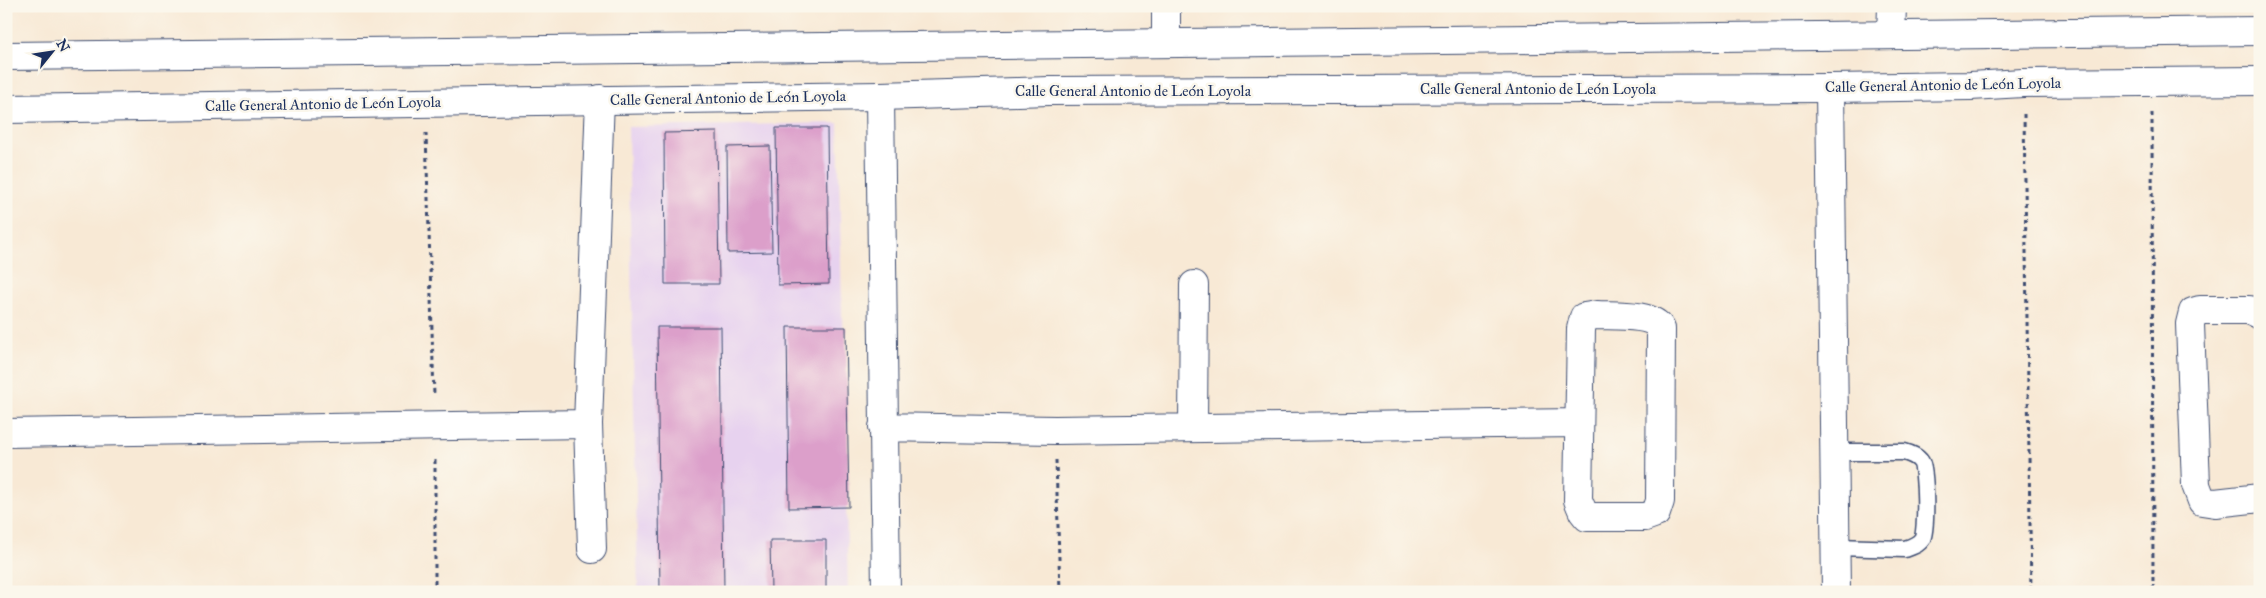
<svg xmlns="http://www.w3.org/2000/svg" width="2266" height="598" font-family="'IM FELL Great Primer',serif">
  <style>
    .built { fill: #e7d2ef }
    .building { fill: #dc9fca }
    .lines { fill: none; stroke-linecap: round; stroke-linejoin: round }
    .service-casing { stroke: #3c4b70; stroke-width: 19 }
    .minor-casing { stroke: #3c4b70; stroke-width: 30 }
    .tertiary-casing { stroke: #3c4b70; stroke-width: 30 }
    .path { stroke: #3c4b70; stroke-width: 3; stroke-dasharray: 4 4; stroke-linecap: butt }
    .service { stroke: #fff; stroke-width: 16 }
    .minor { stroke: #fff; stroke-width: 28 }
    .tertiary { stroke: #fff; stroke-width: 28 }
    .labels { text-anchor: middle; stroke-width: 5; stroke-linejoin: round; paint-order: stroke }
    .street-label { font-size: 15px; fill: #1b2f5e; stroke: #fbf7ec }
  </style>
  <rect width="100%" height="100%" fill="#fbf7ec"/>
  <filter id="ink" filterUnits="userSpaceOnUse"><feTurbulence type="fractalNoise" baseFrequency=".02" numOctaves="2"/><feDisplacementMap in="SourceGraphic" scale="10" xChannelSelector="R" yChannelSelector="G"/><feConvolveMatrix kernelMatrix="1 2 1 2 8 2 1 2 1" color-interpolation-filters="sRGB"/></filter>
  <filter id="wash" filterUnits="userSpaceOnUse"><feTurbulence type="fractalNoise" baseFrequency=".0096" numOctaves="4" result="noise"/><feDisplacementMap in="SourceGraphic" scale="20" xChannelSelector="R" yChannelSelector="G"/><feGaussianBlur stdDeviation="1.12" result="paint"/><feColorMatrix in="noise" values="0 0 0 0 0 0 0 0 0 0 0 0 0 0 0 0 0 1.4 0 .05"/><feComposite in="paint" operator="in"/></filter>
  <g filter="url(#wash)">
    <rect width="100%" height="100%" fill="#f8e9d5"/>
    <path class="built" d="M838 123 848 592H638L628 127Z"/>
    <g id="blocks">
      <path class="building" d="M776 128H827L829 284 778 285Z
        M717 132 719 284H665L664 133Z
        M770 146 772 252 728 253 727 147Z
        M657 327H721L724 592H660Z
        M787 327H846L849 507 789 508Z
        M770 540H826V592H771Z"/>
    </g>
  </g>
  <g filter="url(#ink)">
    <use href="#blocks" fill-opacity="0" stroke="#3c4b70" stroke-width="1"/>
    <g class="lines">
      <g class="service-casing">
        <path id="service" d="M1834 452H1904C1911 454 1917 456 1921 462 1926 470 1927 531 1922 539 1918 545 1911 547 1905 549L1836 547"/>
      </g>
      <g class="minor-casing">
        <path id="minor" d="M1891 35 1892 6
          M1166 43V6
          M1830 88 1836 592
          M880 96 886 592
          M1597 315C1614 316 1653 313 1661 329L1660 501 1656 513 1645 517H1587L1583 512 1578 500 1581 329 1584 317Z
          M2260 315 2249 310H2200L2193 312 2190 324 2196 485 2202 501 2215 503 2260 498
          M883 427 1055 430 1578 423
          M1193 428 1194 285
          M6 433 588 424
          M592 549 588 424 600 99"/>
      </g>
      <g class="tertiary-casing">
        <path id="tertiary" d="M6 56 2260 31
          M6 109 880 96 1049 91 1830 88 1970 86 2023 83 2260 81"/>
      </g>
      <path class="path" d="M2152 113 2153 592
        M2024 114 2031 592
        M426 133 434 396
        M1056 460 1060 592
        M435 592V457"/>
      <use href="#service" class="service"/>
      <use href="#minor" class="minor"/>
      <use href="#tertiary" class="tertiary"/>
    </g>
  </g>
  <g class="labels">
    <g class="street-label">
      <text transform="translate(1943 85) rotate(-1)" y="5">Calle General Antonio de León Loyola</text>
      <text x="1538" y="94">Calle General Antonio de León Loyola</text>
      <text x="1133" y="96">Calle General Antonio de León Loyola</text>
      <text transform="translate(728 98) rotate(-1)" y="5">Calle General Antonio de León Loyola</text>
      <text transform="translate(323 104) rotate(-1)" y="5">Calle General Antonio de León Loyola</text>
    </g>
  </g>
  <rect width="2266" height="598" fill="none" stroke="#fbf7ec" stroke-width="25"/>
  <g transform="translate(52 52) rotate(60)" stroke="#fbf7ec" stroke-width="4" paint-order="stroke">
  <path d="M0-4L9 19L0 12L-9 19Z" fill="#1b2f5e"/>
  <text y="-8" font-size="14" font-weight="bold" text-anchor="middle" fill="#1b2f5e">N</text>
  </g>
</svg>
